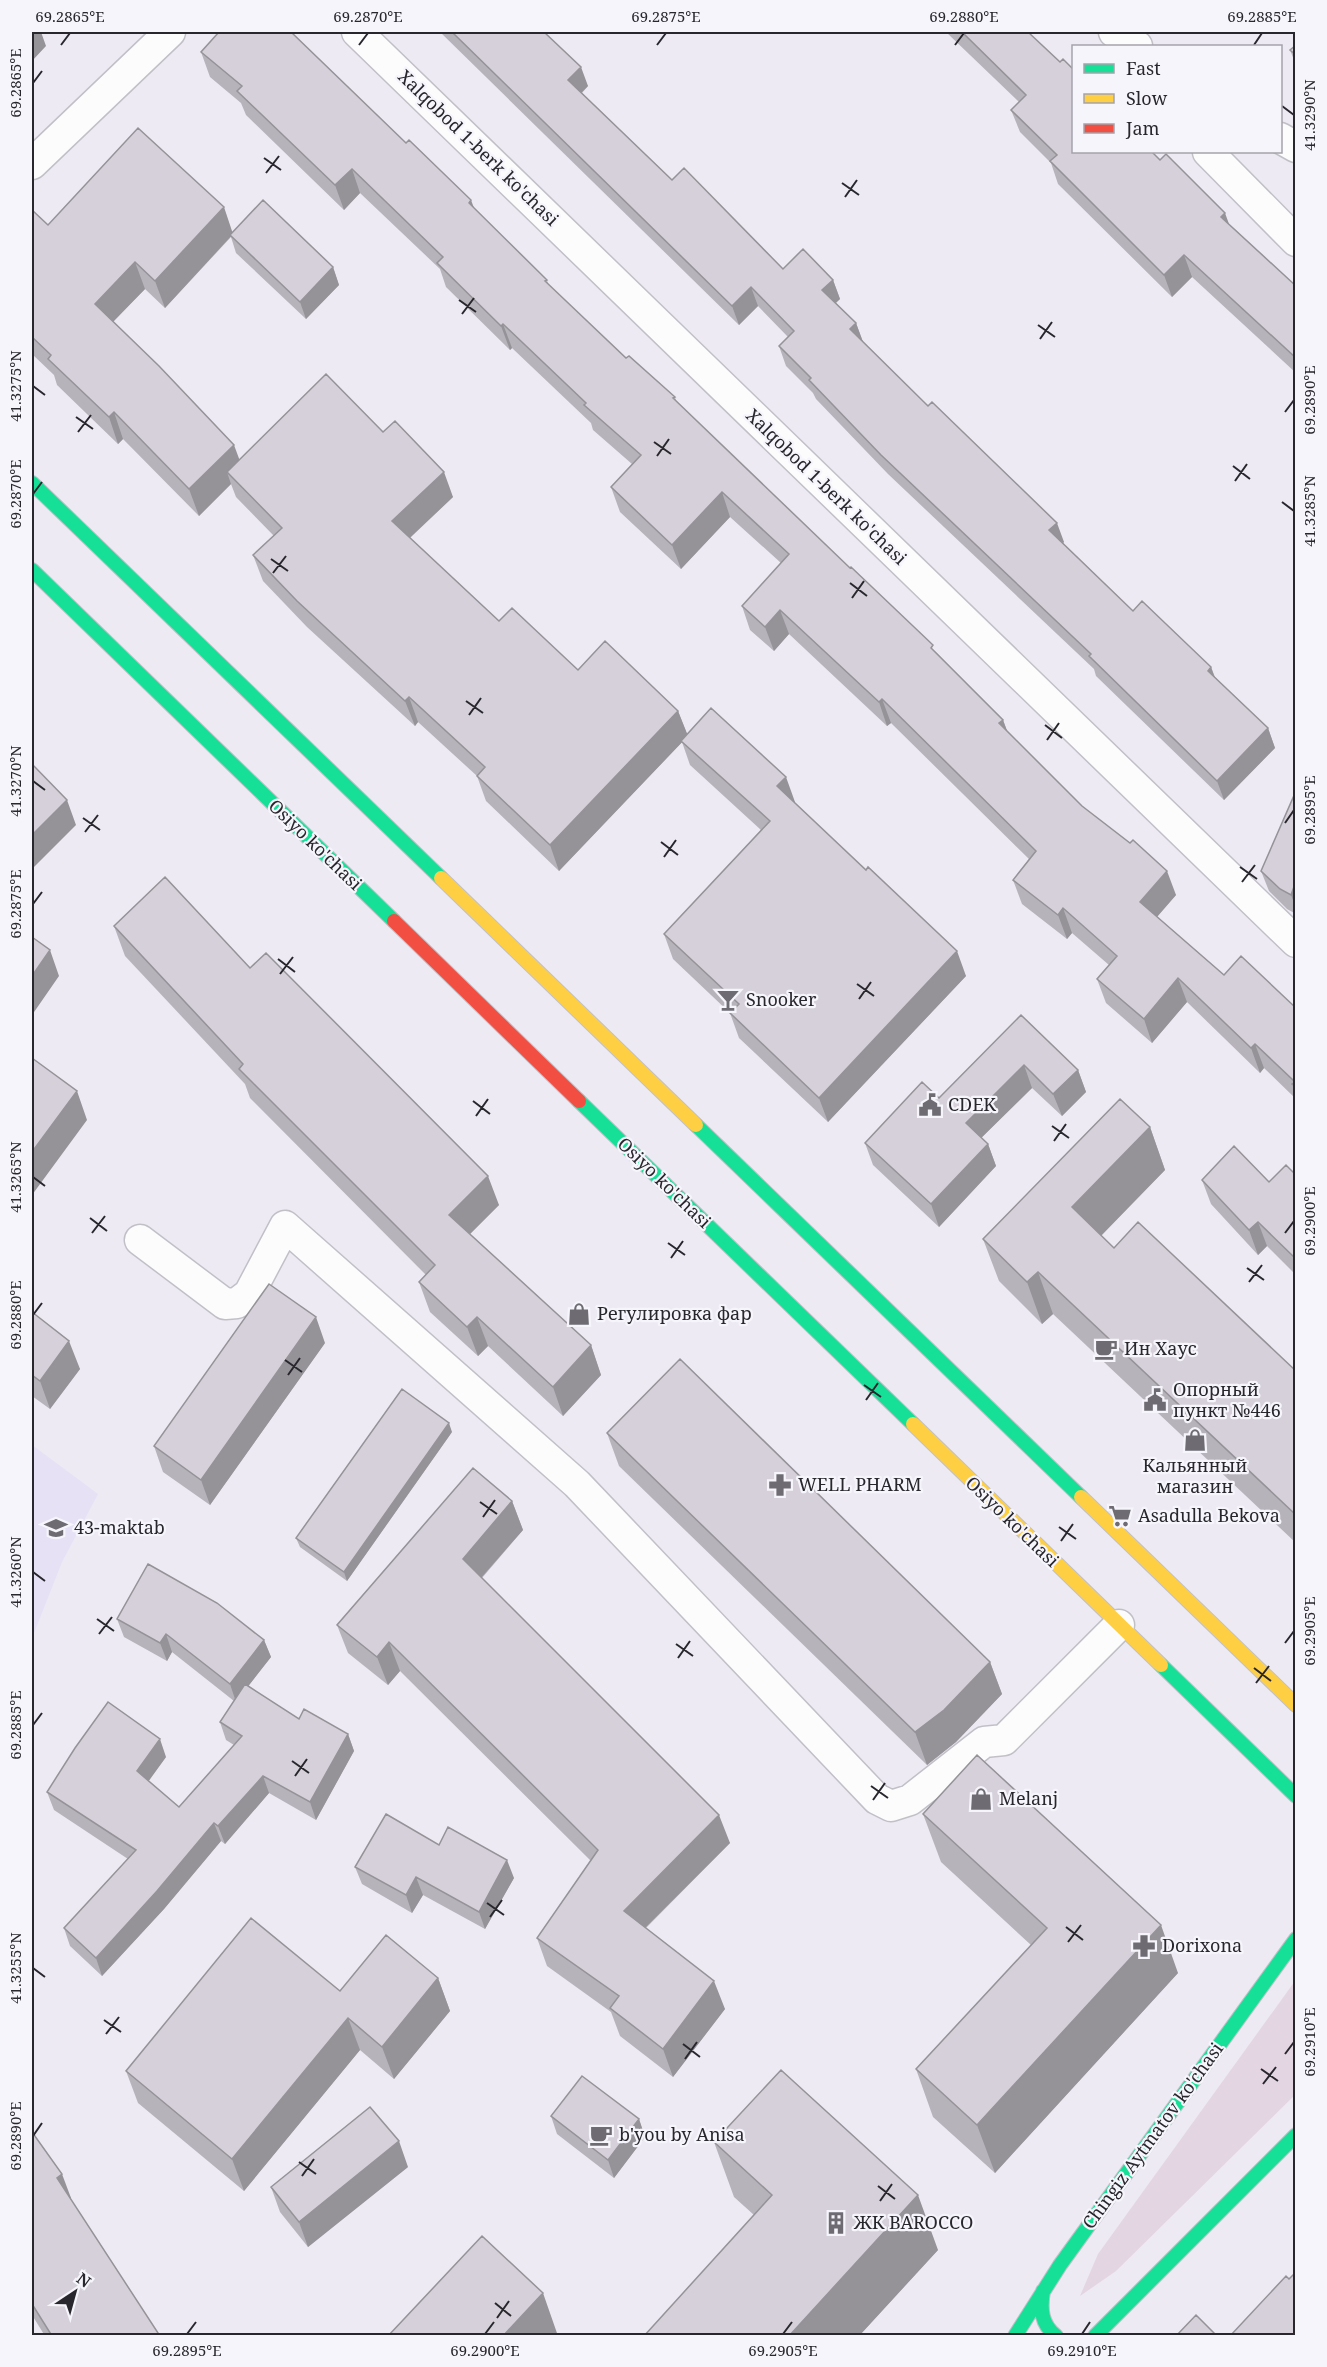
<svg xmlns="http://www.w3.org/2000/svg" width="1327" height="2367" font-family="'Noto Serif',serif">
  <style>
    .built { fill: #e6e1f4 }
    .green { fill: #e4d5e2 }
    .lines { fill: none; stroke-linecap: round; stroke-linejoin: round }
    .street-casing { stroke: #c2c0c7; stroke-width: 33 }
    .fast-casing { stroke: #c2c0c7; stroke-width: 16 }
    .slow-casing { stroke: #c2c0c7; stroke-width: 16 }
    .jam-casing { stroke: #c2c0c7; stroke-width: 16 }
    .street { stroke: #fcfcfd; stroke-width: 30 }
    .fast { stroke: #16e098; stroke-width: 14 }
    .slow { stroke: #ffcf43; stroke-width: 14 }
    .jam { stroke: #f24e42; stroke-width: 14 }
    .wall { fill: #b7b3bb }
    .shaded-wall { fill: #959298 }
    .building { fill: #d5d0d9; stroke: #959298; stroke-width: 1.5 }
    .ticks { fill: none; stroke: #29272e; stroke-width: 2 }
    .labels { text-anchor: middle; stroke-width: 4.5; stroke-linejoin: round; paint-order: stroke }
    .street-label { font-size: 18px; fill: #29272e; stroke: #f7f5fc }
    .poi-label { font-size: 18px; fill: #29272e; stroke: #f7f5fc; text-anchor: start }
    .neatline { fill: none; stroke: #29272e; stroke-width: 2 }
    .ticks-label { font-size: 15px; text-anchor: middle; fill: #29272e }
  </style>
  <rect width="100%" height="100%" fill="#edeaf4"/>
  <path class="built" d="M32 1445 98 1494 62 1562 32 1638Z"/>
  <path class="green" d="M1295 1981V2095L1116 2271 1080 2296 1098 2254Z"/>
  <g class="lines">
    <g class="street-casing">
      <path id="street" d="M357 32 1296 942
        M1114 32 1137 46
        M1280 138 1296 147
        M1208 152 1296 241
        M32 164 170 32
        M140 1240 225 1304 237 1303 249 1294 285 1226 577 1484 877 1799 891 1806 910 1800 984 1742 1004 1740 1119 1625"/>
    </g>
    <g class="fast-casing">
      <path id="fast" d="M32 483 441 878
        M32 570 394 921
        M579 1101 913 1424
        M696 1125 1081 1497
        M1161 1665 1296 1796
        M1043 2291C1040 2309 1041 2324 1056 2336
        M1015 2336 1060 2265 1296 1939
        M1095 2336 1296 2135"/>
    </g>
    <g class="slow-casing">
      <path id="slow" d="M441 878 696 1125
        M913 1424 1161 1665
        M1081 1497 1296 1705"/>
    </g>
    <g class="jam-casing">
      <path id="jam" d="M394 921 579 1101"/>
    </g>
    <use href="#street" class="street"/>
    <use href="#fast" class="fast"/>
    <use href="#slow" class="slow"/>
    <use href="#jam" class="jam"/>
  </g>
  <path class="wall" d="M440 32H544L588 86 582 93 672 180 783 269 833 280 840 299 836 303 856 323 863 342 1064 542 1063 543 1133 611 1211 667 1215 677 1268 728 1275 748 1224 800 1096 676 1094 669 888 474 816 399 813 393 786 366 779 346 788 337 758 306 739 325Z
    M946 32H1028L1160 160 1296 286V373L1192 277 1172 297 1058 184 1051 163 1020 132 1011 110 1019 102Z
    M1296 45V65L1290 50Z
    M201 52 474 209 547 280 548 284 626 358 675 397 676 401 937 653 1003 720 1007 731 1082 806 1176 895 1157 917 1224 975 1296 1008V1099L1264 1068 1260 1073 1187 1002 1152 1043 1106 1003 1097 979 1109 965 1072 933 1067 939 1022 904 1013 880 1029 859 891 723 887 726 789 634 774 651 750 630 742 606 781 563 730 517 681 569 620 512 611 487 632 464 593 430 591 423 512 348 510 350 446 287 440 269 360 193 344 210 246 115 241 103 210 77Z
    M32 210 48 225 233 232 333 267 339 285 306 319 236 253 231 237 165 308 145 289 113 322 239 460 383 432 453 497 410 538 499 621 578 670 678 711 687 734 795 802H794L966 976 828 1122 739 1038 730 1013 673 959 664 934 761 830 690 765 682 742 559 871 486 801 477 776 418 722 415 726 307 627 263 581 253 555 274 536 236 497 231 484 199 516 123 439 118 444 57 385 54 375 32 354Z
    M1296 761V914L1287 909 1269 891 1261 871 1295 793Z
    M114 926 250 968 499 1205 470 1234 591 1345 601 1375 563 1416 488 1346 478 1356 430 1312 419 1282 426 1275 250 1098 245 1084 125 956Z
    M1021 1015 1078 1070 1086 1092 1062 1116 1032 1088 981 1138 988 1144 996 1166 939 1227 873 1165 865 1143 939 1098Z
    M1150 1127 1165 1170 1101 1236 1114 1248 1296 1371V1543L1053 1314 1042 1324 999 1281 983 1239Z
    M1296 1175V1275L1267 1246 1258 1255 1211 1204 1202 1180 1269 1182Z
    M32 1312 80 1369 50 1409 32 1396Z
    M325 1343 210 1505 163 1472 154 1446Z
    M452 1432 347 1581 300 1547 296 1538Z
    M607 1433 990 1662 1002 1694 956 1742 927 1765 619 1466Z
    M512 1501 523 1530 482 1578 730 1843 646 1928 725 2009 673 2077 620 2036 611 2012 547 1966 537 1938 591 1861 400 1671 388 1685 348 1653 337 1625Z
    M117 1619 264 1640 271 1657 248 1686 299 1719 348 1734 354 1751 316 1820 269 1793 225 1844 221 1841 164 1909 102 1976 70 1946 64 1928 128 1859 54 1810 47 1792 166 1757 148 1781 179 1807 234 1745 226 1740 220 1722 234 1701 172 1652 167 1661 124 1637Z
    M923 1814 1178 1973 995 2173 933 2117 916 2069 1031 1945 941 1862Z
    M439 1845 514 1878 485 1929 423 1895 412 1913 362 1884 355 1867Z
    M438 1978 450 2011 394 2079 360 2050 244 2191 138 2103 126 2071 340 1991Z
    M551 2116 639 2119 645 2137 614 2178 557 2134Z
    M32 2132 71 2198 70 2199 160 2336H45L32 2315Z
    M714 2142 938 2250 859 2336H644L754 2215 734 2197Z
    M408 2167 308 2247 280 2212 271 2187Z"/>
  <path class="shaded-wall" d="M32 32H41L46 46 32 61Z
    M581 67 588 86 575 99 568 80Z
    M352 169 360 193 344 210 335 185Z
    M471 200 480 224 469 203Z
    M224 207 233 234 165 308 155 281Z
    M1225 213 1233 235 1221 217Z
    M1184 255 1192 277 1172 297 1164 275Z
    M135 262 145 289 105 330 95 304Z
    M333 267 339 285 306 319 300 302Z
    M833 280 840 299 829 309 822 290Z
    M751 287 758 306 739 325 732 306Z
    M856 323 863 342 850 329Z
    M503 324 512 348 510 350 501 326Z
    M114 412 123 439 118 444 109 417Z
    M234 445 244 472H227L231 484 199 516 189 489Z
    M444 472 453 497 401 546 392 521Z
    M722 492 730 517 681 569 672 545Z
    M1057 523 1064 542 1056 550 1049 530Z
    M780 610 789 634 774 651 765 627Z
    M1211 667 1218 687 1208 671Z
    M409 697 418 722 415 726 405 701Z
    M882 699 891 723 887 726 879 702Z
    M678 711 688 736 559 871 550 845Z
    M1003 720 1012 744 999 723Z
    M1268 728 1275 748 1224 800 1217 781Z
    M786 777 795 802 786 811 777 786Z
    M67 800 76 825 32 869V835Z
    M1167 871 1176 895 1149 926 1140 902Z
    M1296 881V908L1291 895Z
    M1063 908 1072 933 1067 939 1058 915Z
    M50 950 59 976 32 1015V976Z
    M957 951 966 976 828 1122 819 1098Z
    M1178 978 1187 1002 1152 1043 1144 1019Z
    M1255 1044 1264 1068 1260 1073 1251 1048Z
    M1024 1065 1032 1088 974 1145 966 1123Z
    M1078 1070 1086 1092 1062 1116 1053 1094Z
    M77 1091 87 1120 32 1195V1152Z
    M1150 1127 1165 1170 1088 1249 1072 1207Z
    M988 1144 996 1166 939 1227 931 1204Z
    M488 1176 499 1205 460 1244 449 1215Z
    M1258 1222 1267 1246 1258 1255 1249 1230Z
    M1038 1272 1053 1314 1042 1324 1027 1282Z
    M316 1317 325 1343 210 1505 201 1480Z
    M477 1317 488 1346 478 1356 467 1327Z
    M69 1341 80 1369 50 1409 40 1381Z
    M591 1345 601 1375 563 1416 553 1387Z
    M449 1423 452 1432 347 1581 344 1572Z
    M512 1501 523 1530 473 1587 463 1559Z
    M166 1634 172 1652 167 1661 160 1643Z
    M264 1640 271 1657 236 1702 230 1684Z
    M389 1642 400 1671 388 1685 377 1657Z
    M990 1662 1002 1694 956 1742 927 1765 915 1732Z
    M348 1734 354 1751 316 1820 310 1802Z
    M160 1739 166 1757 143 1789 137 1771Z
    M263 1776 269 1793 225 1844 218 1826Z
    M719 1815 730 1843 634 1939 624 1911Z
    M214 1823 221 1841 164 1909 102 1976 96 1958Z
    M507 1860 514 1878 485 1929 479 1912Z
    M416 1877 423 1895 412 1913 406 1895Z
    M1161 1925 1178 1973 995 2173 977 2125Z
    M438 1978 450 2011 394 2079 382 2047Z
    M714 1981 725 2009 673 2077 663 2049Z
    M348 2018 360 2050 244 2191 232 2159Z
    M639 2119 645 2137 614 2178 608 2160Z
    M399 2141 408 2167 308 2247 299 2222Z
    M62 2174 71 2198 66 2202 57 2178Z
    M918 2195 938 2250 859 2336H789Z
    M543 2293 558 2336H503Z"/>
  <path class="building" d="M219 32H291L406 143 409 140 471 200 469 203 547 280 545 281 626 358 629 356 675 397 673 398 850 568 851 567 933 645 931 648 1003 720 999 723 1082 806 1130 843 1133 840 1167 871 1140 902 1224 975 1241 956 1296 1008V1087L1292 1084 1295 1082 1255 1044 1251 1048 1178 978 1144 1019 1097 979 1117 956 1063 908 1058 915 1013 880 1036 851 882 699 879 702 780 610 765 627 742 606 789 554 722 492 672 545 611 487 641 455 584 405 586 403 503 324 501 326 437 263 443 257 352 169 335 185 237 91 242 86 201 52Z
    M452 32H544L581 67 568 80 672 180 684 168 783 269 803 249 833 280 822 290 856 323 850 329 928 406 932 402 1057 523 1049 530 1133 611 1142 601 1211 667 1208 671 1268 728 1217 781 1089 656 1091 654 881 455 809 380 811 378 779 346 794 331 751 287 732 306Z
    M962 32H1028L1060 62 1063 59 1074 70V152H1152L1160 160 1166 154 1225 213 1221 217 1296 286V358L1184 255 1164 275 1050 161 1057 155 1011 110 1026 95Z
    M1296 45V55L1290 50Z
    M138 128 224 207 155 281 135 262 95 304 159 366 234 445 189 489 114 412 109 417 48 359 51 355 32 337V210L48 225Z
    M263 200 333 267 300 302 230 235Z
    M326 374 383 432 395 421 444 472 392 521 499 621 512 608 578 670 605 641 678 711 550 845 477 776 485 767 409 697 405 701 297 601 253 555 282 528 227 472Z
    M711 708 786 777 777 786 866 870 868 867 957 951 819 1098 730 1013 739 1004 664 934 770 821 681 741Z
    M1294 761H1296V881L1291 895 1280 889 1261 871 1295 793Z
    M32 764 67 800 32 835Z
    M165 877 250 968 266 953 488 1176 449 1215 591 1345 553 1387 477 1317 467 1327 419 1282 435 1265 239 1069 243 1064 114 926Z
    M32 937 50 950 32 976Z
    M1021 1015 1078 1070 1053 1094 1024 1065 966 1123 988 1144 931 1204 865 1143 922 1082 939 1098Z
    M32 1058 77 1091 32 1152Z
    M1120 1099 1150 1127 1072 1207 1114 1248 1138 1222 1296 1371V1515L1038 1272 1027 1282 983 1239Z
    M1234 1146 1269 1182 1286 1165 1296 1175V1259L1258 1222 1249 1230 1202 1180Z
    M269 1284 316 1317 201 1480 154 1446Z
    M32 1312 69 1341 40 1381 32 1375Z
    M680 1359 990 1662 944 1710 915 1732 607 1433Z
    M402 1389 449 1423 344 1572 296 1538Z
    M473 1468 512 1501 463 1559 719 1815 624 1911 714 1981 663 2049 610 2008 619 1996 537 1938 598 1850 389 1642 377 1657 337 1625Z
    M148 1564 217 1603 264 1640 230 1684 166 1634 160 1643 117 1619Z
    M245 1684 299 1719 304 1709 348 1734 310 1802 263 1776 218 1826 214 1823 157 1891 96 1958 64 1928 136 1850 47 1792 75 1748 108 1702 160 1739 137 1771 179 1807 242 1736 220 1722Z
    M977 1755 1161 1925 977 2125 916 2069 1047 1928 923 1814Z
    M386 1814 439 1845 448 1827 507 1860 479 1912 416 1877 406 1895 355 1867Z
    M251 1918 340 1991 386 1935 438 1978 382 2047 348 2018 232 2159 126 2071Z
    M781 2070 918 2195 789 2336H644L772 2195 714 2142Z
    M582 2076 639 2119 608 2160 551 2116Z
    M370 2107 399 2141 299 2222 271 2187Z
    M32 2132 62 2174 57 2178 160 2336H52L32 2304Z
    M482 2236 543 2293 503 2336H388Z
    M1296 2272V2336H1230L1286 2276 1289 2279Z
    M1196 2315 1217 2336H1176Z"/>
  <path class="ticks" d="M61 45 70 33M359 45 368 33M657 45 666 33M955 45 964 33M1254 45 1262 33M33 83 42 71M1282 106 1294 115M264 158 281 170M266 173 279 156M842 183 859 195M845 197 857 180M459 300 476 312M462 314 474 298M1038 325 1055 337M1040 339 1052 322M33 386 45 395M1285 412 1294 400M76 417 93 429M78 432 91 415M654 442 671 454M657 456 669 439M1233 466 1250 479M1235 481 1247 464M33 494 42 482M1282 502 1294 511M271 559 288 571M273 573 286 556M850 583 867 596M852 598 864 581M466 701 483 713M469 715 481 698M1045 725 1062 738M1047 740 1059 723M33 781 45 790M83 818 100 830M1285 823 1294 810M85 832 98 815M661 842 678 855M664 857 676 840M1240 867 1257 879M1242 882 1255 865M33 904 42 892M278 959 295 972M280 974 293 957M857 984 874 996M859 999 871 982M473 1101 490 1114M476 1116 488 1099M1052 1126 1069 1138M1054 1141 1066 1124M33 1177 45 1186M90 1218 107 1231M92 1233 105 1216M1285 1233 1294 1221M668 1243 685 1255M671 1258 683 1241M1247 1268 1264 1280M1249 1282 1262 1265M33 1315 42 1303M285 1360 302 1372M288 1375 300 1358M864 1385 881 1397M866 1400 878 1383M480 1502 497 1514M483 1517 495 1500M1059 1527 1076 1539M1061 1541 1073 1524M33 1572 45 1581M97 1619 114 1631M99 1634 112 1617M1285 1643 1294 1631M676 1644 693 1656M678 1658 690 1641M1254 1668 1271 1681M1256 1683 1269 1666M33 1725 42 1713M292 1761 309 1773M295 1776 307 1759M871 1786 888 1798M873 1800 885 1783M487 1903 504 1915M490 1917 502 1900M1066 1927 1083 1940M1068 1942 1081 1925M33 1968 45 1977M104 2020 121 2032M106 2034 119 2017M683 2044 700 2057M1285 2054 1294 2042M685 2059 697 2042M1261 2069 1278 2081M1263 2084 1276 2067M33 2136 42 2123M299 2162 316 2174M302 2176 314 2159M878 2186 895 2199M880 2201 892 2184M495 2303 511 2316M497 2318 509 2301M187 2334 196 2322M485 2334 494 2322M783 2334 792 2322M1082 2334 1090 2322"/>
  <defs>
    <g id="bar-bare" transform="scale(1.8)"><path d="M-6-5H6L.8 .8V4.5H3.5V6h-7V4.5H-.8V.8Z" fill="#6e6b73" stroke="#f7f5fc" stroke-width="2.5" paint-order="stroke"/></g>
    <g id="civic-bare" transform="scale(1.8)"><path d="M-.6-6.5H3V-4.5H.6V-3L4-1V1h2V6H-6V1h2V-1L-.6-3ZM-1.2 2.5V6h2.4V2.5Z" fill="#6e6b73" stroke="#f7f5fc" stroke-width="2.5" paint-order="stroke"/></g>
    <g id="shop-bare" transform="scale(1.8)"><path d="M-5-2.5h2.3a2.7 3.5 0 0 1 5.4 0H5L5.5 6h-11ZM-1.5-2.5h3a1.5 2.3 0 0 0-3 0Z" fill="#6e6b73" stroke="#f7f5fc" stroke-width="2.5" paint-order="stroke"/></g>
    <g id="cafe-bare" transform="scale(1.8)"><path d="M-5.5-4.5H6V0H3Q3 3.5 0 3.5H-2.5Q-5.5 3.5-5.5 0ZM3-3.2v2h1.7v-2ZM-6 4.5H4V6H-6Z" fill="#6e6b73" stroke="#f7f5fc" stroke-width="2.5" paint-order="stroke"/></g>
    <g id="pharmacy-bare" transform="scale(1.8)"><path d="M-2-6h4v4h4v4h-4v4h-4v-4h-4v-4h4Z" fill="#6e6b73" stroke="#f7f5fc" stroke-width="2.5" paint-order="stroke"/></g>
    <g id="supermarket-bare" transform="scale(1.8)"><path d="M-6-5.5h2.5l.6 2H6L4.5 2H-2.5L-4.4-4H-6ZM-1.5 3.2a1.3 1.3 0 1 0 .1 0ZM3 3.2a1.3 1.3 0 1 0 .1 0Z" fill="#6e6b73" stroke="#f7f5fc" stroke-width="2.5" paint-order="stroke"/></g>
    <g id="school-bare" transform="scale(1.8)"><path d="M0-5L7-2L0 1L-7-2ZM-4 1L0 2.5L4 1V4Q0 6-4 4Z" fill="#6e6b73" stroke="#f7f5fc" stroke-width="2.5" paint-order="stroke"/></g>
    <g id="building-bare" transform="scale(1.8)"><path d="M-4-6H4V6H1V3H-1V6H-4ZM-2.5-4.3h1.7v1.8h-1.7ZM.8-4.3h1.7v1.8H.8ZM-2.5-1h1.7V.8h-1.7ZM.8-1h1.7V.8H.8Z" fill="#6e6b73" stroke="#f7f5fc" stroke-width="2.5" paint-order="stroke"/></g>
  </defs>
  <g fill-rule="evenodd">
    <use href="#bar-bare" x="728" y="1000"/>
    <use href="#civic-bare" x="930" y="1105"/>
    <use href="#shop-bare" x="579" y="1314"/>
    <use href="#cafe-bare" x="1106" y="1349"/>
    <use href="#civic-bare" x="1155" y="1400"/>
    <use href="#shop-bare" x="1195" y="1440"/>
    <use href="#pharmacy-bare" x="780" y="1485"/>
    <use href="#supermarket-bare" x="1120" y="1516"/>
    <use href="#school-bare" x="56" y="1528"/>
    <use href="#shop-bare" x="981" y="1799"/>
    <use href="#pharmacy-bare" x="1144" y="1946"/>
    <use href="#cafe-bare" x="601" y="2135"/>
    <use href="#building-bare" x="836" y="2223"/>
  </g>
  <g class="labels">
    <g class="street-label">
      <text transform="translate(478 148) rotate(44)" y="6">Xalqobod 1-berk ko'chasi</text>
      <text transform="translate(826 487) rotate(44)" y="6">Xalqobod 1-berk ko'chasi</text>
      <text transform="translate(315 845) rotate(44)" y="6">Osiyo ko'chasi</text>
      <text transform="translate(664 1183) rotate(44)" y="6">Osiyo ko'chasi</text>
      <text transform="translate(1012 1522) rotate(44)" y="6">Osiyo ko'chasi</text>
      <text transform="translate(1153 2136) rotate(-54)" y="6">Chingiz Aytmatov ko'chasi</text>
    </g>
    <g class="poi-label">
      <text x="746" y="1006">Snooker</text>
      <text x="948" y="1111">CDEK</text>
      <text x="597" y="1320">Регулировка фар</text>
      <text x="1124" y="1355">Ин Хаус</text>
      <text x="1173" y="1396">Опорный<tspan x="1173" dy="21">пункт №446</tspan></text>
      <text x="1195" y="1472" text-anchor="middle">Кальянный<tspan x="1195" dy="21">магазин</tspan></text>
      <text x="798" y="1491">WELL PHARM</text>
      <text x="1138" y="1522">Asadulla Bekova</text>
      <text x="74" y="1534">43-maktab</text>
      <text x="999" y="1805">Melanj</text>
      <text x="1162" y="1952">Dorixona</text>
      <text x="619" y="2141">b'you by Anisa</text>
      <text x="854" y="2229">ЖК BAROCCO</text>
    </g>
  </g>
  <rect width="1327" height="2367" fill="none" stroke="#f7f5fc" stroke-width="66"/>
  <rect x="1072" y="45" width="210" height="108" fill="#f7f5fc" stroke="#a5a3aa" stroke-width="1.5"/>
  <rect x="1084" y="64" width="30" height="9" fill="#16e098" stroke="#a5a3aa" stroke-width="1.5"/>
  <text x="1126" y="75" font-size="18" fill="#29272e">Fast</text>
  <rect x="1084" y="94" width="30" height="9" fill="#ffcf43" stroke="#a5a3aa" stroke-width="1.5"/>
  <text x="1126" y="105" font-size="18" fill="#29272e">Slow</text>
  <rect x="1084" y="124" width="30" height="9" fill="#f24e42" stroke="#a5a3aa" stroke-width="1.5"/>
  <text x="1126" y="135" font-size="18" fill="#29272e">Jam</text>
  <g transform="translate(75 2292) rotate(36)" stroke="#f7f5fc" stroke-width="4.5" paint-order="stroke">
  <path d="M0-4.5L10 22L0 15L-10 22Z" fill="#29272e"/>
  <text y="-9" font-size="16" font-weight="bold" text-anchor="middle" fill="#29272e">N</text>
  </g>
  <rect x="33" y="33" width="1261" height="2301" class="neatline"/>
  <g class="ticks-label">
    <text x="70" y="22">69.2865°E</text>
    <text x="368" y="22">69.2870°E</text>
    <text x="666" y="22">69.2875°E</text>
    <text x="964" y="22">69.2880°E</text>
    <text x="1262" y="22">69.2885°E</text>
    <text transform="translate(16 83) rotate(-90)" y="5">69.2865°E</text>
    <text transform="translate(1310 115) rotate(-90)" y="5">41.3290°N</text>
    <text transform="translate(16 386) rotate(-90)" y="5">41.3275°N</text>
    <text transform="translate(1310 400) rotate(-90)" y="5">69.2890°E</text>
    <text transform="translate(16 494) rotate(-90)" y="5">69.2870°E</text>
    <text transform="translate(1310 511) rotate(-90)" y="5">41.3285°N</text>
    <text transform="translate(16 781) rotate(-90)" y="5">41.3270°N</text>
    <text transform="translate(1310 810) rotate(-90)" y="5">69.2895°E</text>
    <text transform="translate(16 904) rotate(-90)" y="5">69.2875°E</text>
    <text transform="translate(16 1177) rotate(-90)" y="5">41.3265°N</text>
    <text transform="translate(1310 1221) rotate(-90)" y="5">69.2900°E</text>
    <text transform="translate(16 1315) rotate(-90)" y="5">69.2880°E</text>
    <text transform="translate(16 1572) rotate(-90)" y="5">41.3260°N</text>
    <text transform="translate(1310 1631) rotate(-90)" y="5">69.2905°E</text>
    <text transform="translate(16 1725) rotate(-90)" y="5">69.2885°E</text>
    <text transform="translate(16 1968) rotate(-90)" y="5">41.3255°N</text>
    <text transform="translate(1310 2042) rotate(-90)" y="5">69.2910°E</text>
    <text transform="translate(16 2136) rotate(-90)" y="5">69.2890°E</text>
    <text x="187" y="2356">69.2895°E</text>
    <text x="485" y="2356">69.2900°E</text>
    <text x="783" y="2356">69.2905°E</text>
    <text x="1082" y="2356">69.2910°E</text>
  </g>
</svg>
